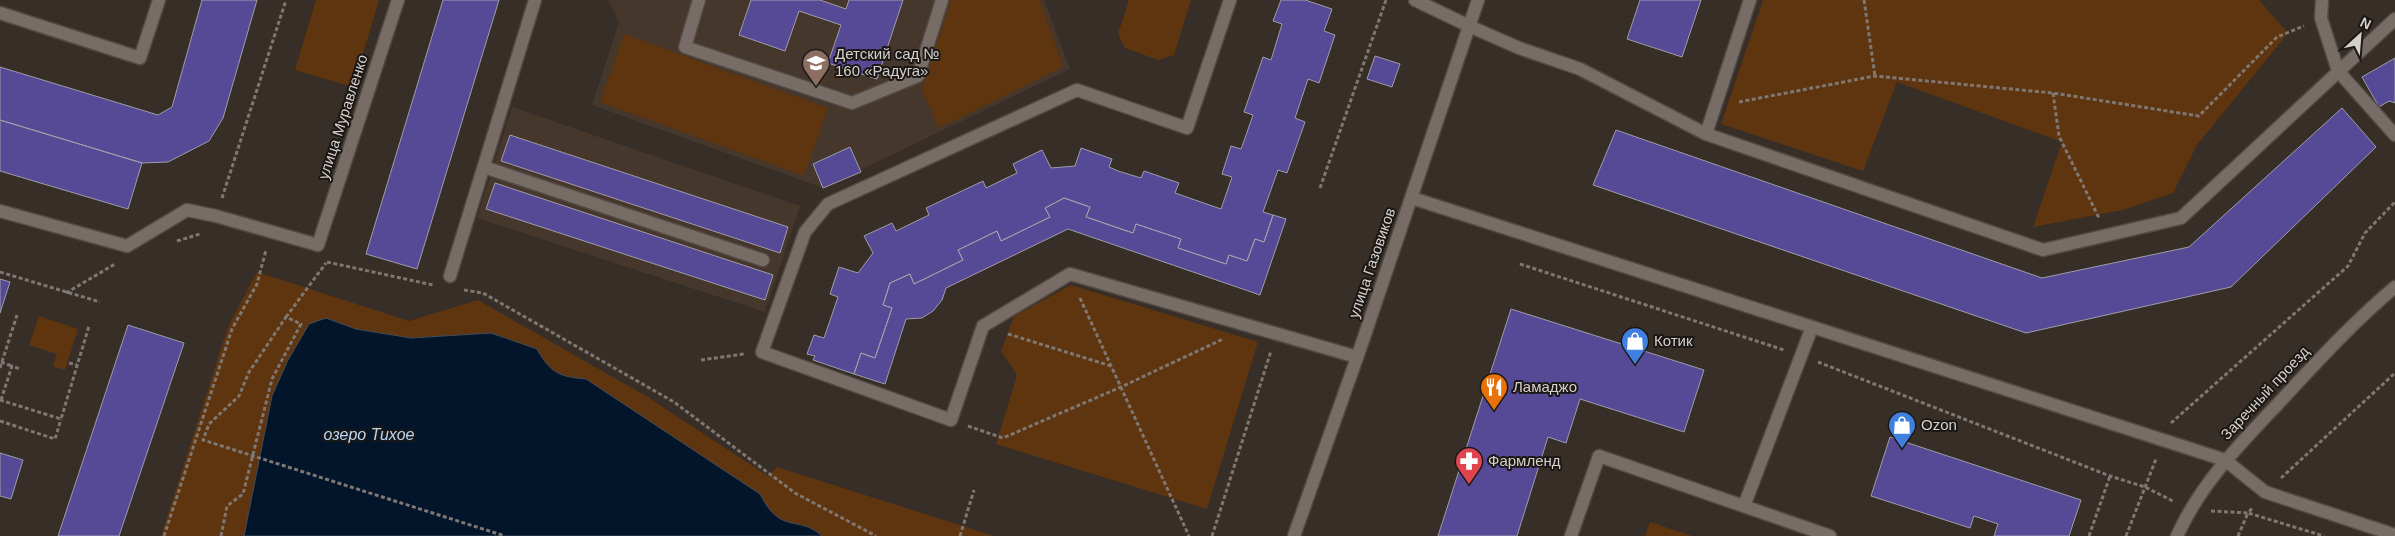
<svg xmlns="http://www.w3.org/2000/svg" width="2395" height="536" font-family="Helvetica,sans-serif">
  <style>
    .built { fill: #45372c }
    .green { fill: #5e350f }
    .water { fill: #03152a; stroke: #424d5b }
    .building { fill: #564995; stroke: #9e9da9 }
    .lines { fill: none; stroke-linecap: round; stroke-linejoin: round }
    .service-casing { stroke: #524a45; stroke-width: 15 }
    .minor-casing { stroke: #524a45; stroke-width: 15 }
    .tertiary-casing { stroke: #524a45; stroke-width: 15 }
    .secondary-casing { stroke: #524a45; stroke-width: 15 }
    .path { stroke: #7f7772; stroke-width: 3; stroke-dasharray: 4 2.5; stroke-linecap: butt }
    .service { stroke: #786d66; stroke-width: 12 }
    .minor { stroke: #786d66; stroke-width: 12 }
    .tertiary { stroke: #786d66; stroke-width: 12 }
    .secondary { stroke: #786d66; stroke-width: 12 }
    .labels { text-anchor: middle; stroke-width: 4; stroke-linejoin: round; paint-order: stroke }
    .poi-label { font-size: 15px; fill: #d6d0cc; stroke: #1b1714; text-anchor: start }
    .street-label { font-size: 15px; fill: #d6d0cc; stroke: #1b1714 }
    .water-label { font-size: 16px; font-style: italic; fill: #b6d5f9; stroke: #1b1714 }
  </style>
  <rect width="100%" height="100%" fill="#372e27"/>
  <path class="built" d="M608 0H1044L1070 69 823 188 592 105 619 22Z
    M512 107 800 206 765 312 477 218Z"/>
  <path class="green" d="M316 0H379L353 87 295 70Z
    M951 0H1040L1063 67 939 128 922 90Z
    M1129 0H1191L1174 55 1158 60 1125 48 1118 34Z
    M1763 0H2259L2288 33 2197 145 2173 193 2123 210 2033 227 2062 142 1897 82 1863 171 1721 124Z
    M624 34 828 108 804 176 600 102Z
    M257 272 409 321 478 300 646 396 768 476 777 467 994 536H161L228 327Z
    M1071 285 1258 342 1207 509 996 444 1017 375 1001 351 1014 316Z
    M39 316 78 329 65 370 53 366 57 354 29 345Z
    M1650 522 1692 536H1645Z"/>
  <path class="water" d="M326 318 356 329 411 338 491 333 537 349C550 373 560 377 586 379L760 494C781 536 798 514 822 536H244L272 396 288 360 309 324Z"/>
  <path class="building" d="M202 0H257L223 118 209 141 168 162 142 163 0 120V67L158 115 172 107Z
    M443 0H499L417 269 366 254Z
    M751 0H820L846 9 849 0H903L877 79 828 63 841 25 799 11 785 51 739 35Z
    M1281 0H1305L1332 9 1324 31 1335 35 1319 83 1308 79 1295 118 1305 122 1287 173 1278 170 1263 212 1273 215 1264 242 1255 239 1247 261 1229 255 1226 264 1178 248 1181 239 1136 224 1133 233 1086 217 1090 207 1064 198 1045 208 1050 217 1001 241 997 231 958 250 963 260 914 284 910 274 890 283 883 305 892 308 875 358 861 353 854 374 813 360 815 356 807 354 814 335 824 338 838 297 830 294 839 267 858 273 873 253 864 236 892 223 896 231 929 215 926 208 983 181 986 188 1017 173 1013 164 1042 150 1051 168 1075 166 1081 148 1112 159 1109 167 1118 171 1141 178 1144 171 1179 183 1175 193 1221 209 1232 177 1222 174 1231 146 1241 149 1244 141 1253 115 1244 112 1263 57 1271 60 1282 24 1273 21Z
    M1640 0H1701L1682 57 1627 39Z
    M1375 56 1400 64 1392 87 1367 79Z
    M2395 58V103L2389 101 2379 107 2362 77Z
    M2342 108 2376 147 2231 287 2026 333 1593 185 1616 130 2042 278 2189 247Z
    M0 120 142 163 128 209 0 171Z
    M510 135 788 227 780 253 501 161Z
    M850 147 861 172 823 188 813 164Z
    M495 183 773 275 765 300 486 209Z
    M1064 198 1090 207 1086 217 1133 233 1136 224 1181 239 1178 248 1226 264 1229 255 1247 261 1255 239 1264 242 1273 215 1286 219 1260 295 1068 229 946 288 942 300 933 311 922 318 906 319 885 384 854 374 861 353 875 358 892 308 883 305 890 283 910 274 914 284 963 260 958 250 997 231 1001 241 1050 217 1045 208Z
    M0 279 10 282 0 313Z
    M1511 309 1704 370 1684 432 1580 399 1566 443 1548 437 1517 536H1438Z
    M128 325 184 343 119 536H58Z
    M1890 437 2081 500 2069 536H1994L1998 524 1974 516 1970 528 1871 496Z
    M0 453 23 460 11 499 0 496Z"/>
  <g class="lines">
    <g class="service-casing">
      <path id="service" d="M699 0 685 47 852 103 918 76 942 0
        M1230 0 1187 128 1077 90 828 204 805 232 762 352 951 420 983 326 1070 274 1357 357
        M2322 0 2321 18 2338 71 2395 135
        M0 13 140 58 159 0
        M1469 26 1519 48 1580 69 1706 134 2043 250 2181 218 2395 19
        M1706 134 1750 0
        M484 167 763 260
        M1412 198 2225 460 2265 492 2395 535
        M0 211 127 246 187 210 216 216 318 245
        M450 276 535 0
        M1744 506 1812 327
        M1571 536 1599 456 1830 536"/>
    </g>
    <g class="minor-casing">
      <path id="minor" d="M1415 0 1469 26
        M318 245 398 0"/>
    </g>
    <g class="tertiary-casing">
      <path id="tertiary" d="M2177 536C2200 485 2238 446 2276 406 2314 365 2352 323 2395 287"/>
    </g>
    <g class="secondary-casing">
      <path id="secondary" d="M1294 536 1360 349 1478 0"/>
    </g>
    <path class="path" d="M1864 0 1875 76
      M2053 93 2059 136 2099 218
      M1739 102 1875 76 2053 93 2199 116 2277 37 2304 26
      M1320 188 1386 0
      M222 198 286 0
      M177 241 200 234
      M327 262 433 285
      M1520 264 1784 350
      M0 272 100 302
      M464 290 483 293 674 402 795 493 876 536
      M66 293 115 264
      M1080 298 1189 536
      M286 317 326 263
      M1008 334 1111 366
      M701 360 744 354
      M1 362 12 366
      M1818 362 2110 476 2145 487 2175 502
      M69 363 77 365
      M0 368 17 315
      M0 400 61 419 89 326
      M1 400 12 366 20 369
      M0 421 55 439 61 419
      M2171 423 2348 266 2365 233 2395 202
      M968 426 1003 438 1121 387 1223 339
      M2281 478 2395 373
      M2211 511 2248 513 2253 507
      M164 536 232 329 257 284 266 250
      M221 536 227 506 243 494 272 379 301 324 286 317 249 372 239 396 209 424 203 440 505 536
      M960 536 974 490
      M1212 536 1271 351
      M2089 536 2110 476
      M2126 536 2156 459
      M2238 536 2248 513 2324 536"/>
    <use href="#service" class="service"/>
    <use href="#minor" class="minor"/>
    <use href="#tertiary" class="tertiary"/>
    <use href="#secondary" class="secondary"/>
  </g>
  <defs>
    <g id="school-pin" transform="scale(1.4375)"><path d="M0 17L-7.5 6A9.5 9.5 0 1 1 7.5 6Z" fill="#8d6e63" stroke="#1b1714"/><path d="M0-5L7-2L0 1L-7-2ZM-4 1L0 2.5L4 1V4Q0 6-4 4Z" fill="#fff"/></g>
    <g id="shop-pin" transform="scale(1.4375)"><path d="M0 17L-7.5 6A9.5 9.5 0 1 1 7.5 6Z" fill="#3f7fe0" stroke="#1b1714"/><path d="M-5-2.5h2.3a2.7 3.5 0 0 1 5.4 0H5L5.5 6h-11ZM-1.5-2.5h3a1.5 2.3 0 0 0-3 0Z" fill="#fff"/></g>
    <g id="restaurant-pin" transform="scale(1.4375)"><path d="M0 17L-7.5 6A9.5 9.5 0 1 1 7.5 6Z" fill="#e8710a" stroke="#1b1714"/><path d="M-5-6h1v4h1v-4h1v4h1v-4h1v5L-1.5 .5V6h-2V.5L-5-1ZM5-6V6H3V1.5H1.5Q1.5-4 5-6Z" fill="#fff"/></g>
    <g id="pharmacy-pin" transform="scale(1.4375)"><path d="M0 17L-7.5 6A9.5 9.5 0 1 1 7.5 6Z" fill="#e0444e" stroke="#1b1714"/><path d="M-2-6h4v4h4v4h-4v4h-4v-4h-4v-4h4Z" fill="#fff"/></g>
  </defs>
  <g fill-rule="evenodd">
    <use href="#school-pin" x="816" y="63"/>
    <use href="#shop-pin" x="1635" y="341"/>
    <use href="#restaurant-pin" x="1494" y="387"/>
    <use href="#shop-pin" x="1902" y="425"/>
    <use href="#pharmacy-pin" x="1469" y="461"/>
  </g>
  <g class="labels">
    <g class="poi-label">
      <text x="835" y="59">Детский сад №<tspan x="835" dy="17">160 «Радуга»</tspan></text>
      <text x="1654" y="346">Котик</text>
      <text x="1513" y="392">Ламаджо</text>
      <text x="1921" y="430">Ozon</text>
      <text x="1488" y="466">Фармленд</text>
    </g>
    <g class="street-label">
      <text transform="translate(343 117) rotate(-72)" y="5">улица Муравленко</text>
      <text transform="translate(1372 263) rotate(-71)" y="5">улица Газовиков</text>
      <text transform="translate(2265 393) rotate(-47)" y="5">Заречный проезд</text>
    </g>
    <g class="water-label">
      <text x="369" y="440">озеро Тихое</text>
    </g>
  </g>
  <g transform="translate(2360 35) rotate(26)" stroke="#1b1714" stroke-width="4" paint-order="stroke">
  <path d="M0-4L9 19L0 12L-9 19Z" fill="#d6d0cc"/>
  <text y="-8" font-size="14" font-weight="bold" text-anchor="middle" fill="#d6d0cc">N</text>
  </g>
</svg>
